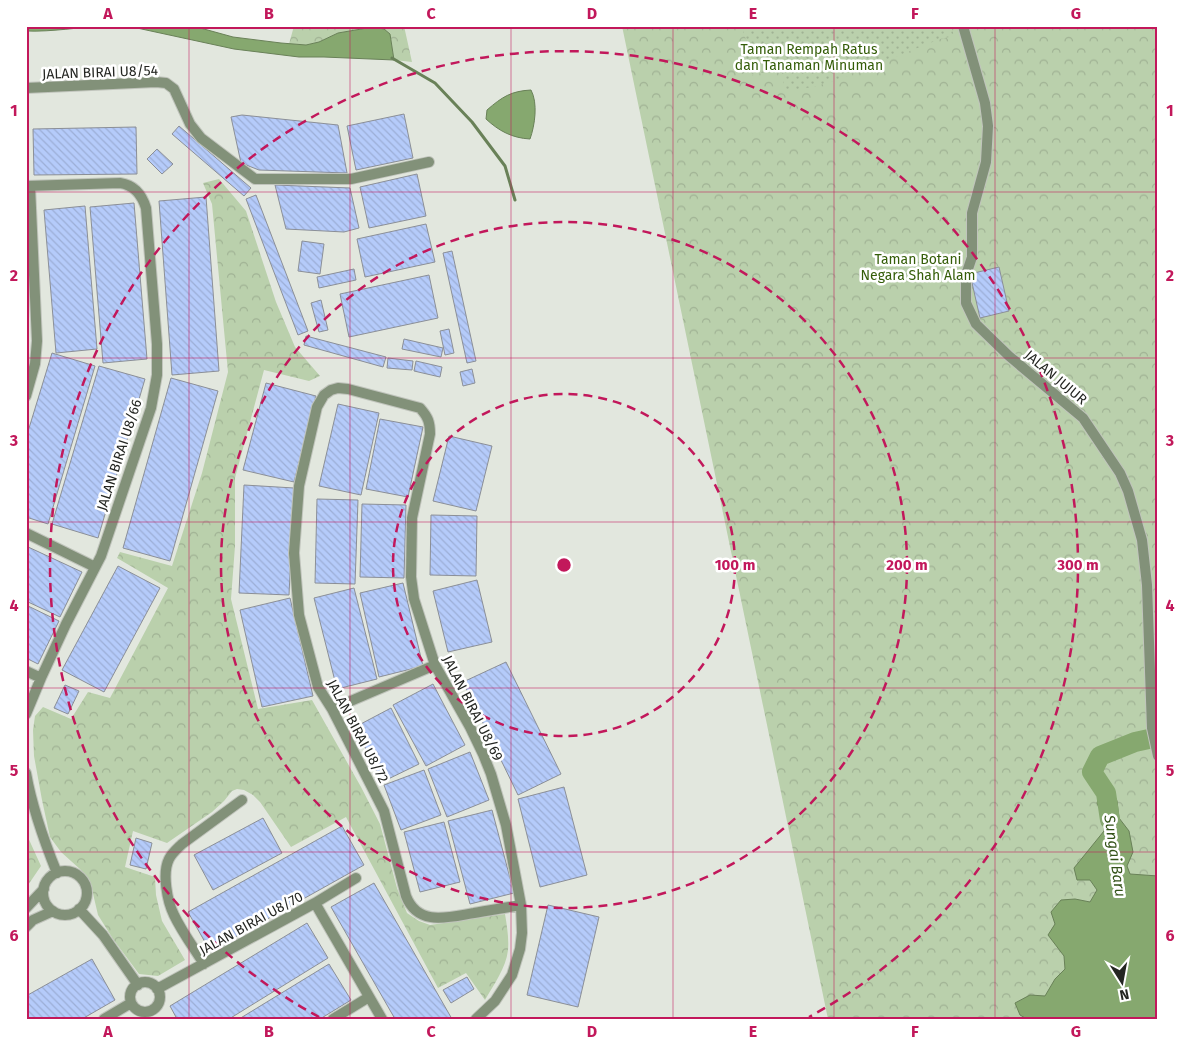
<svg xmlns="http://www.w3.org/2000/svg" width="1184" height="1045" font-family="'Fira Sans',sans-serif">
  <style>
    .park { fill: url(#park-crowns) }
    .garden { fill: url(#garden-dots) }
    .water { fill: #86a86f; stroke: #698158 }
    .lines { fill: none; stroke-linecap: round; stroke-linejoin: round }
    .stream { stroke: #698158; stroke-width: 3 }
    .river { stroke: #86a86f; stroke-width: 20 }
    .building { fill: url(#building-back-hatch); stroke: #8b8f97 }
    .street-casing { stroke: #c0c4bc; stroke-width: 12 }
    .street { stroke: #829179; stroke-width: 10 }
    .grid { fill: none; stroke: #c2185b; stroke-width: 1; stroke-opacity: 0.55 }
    .ring { fill: none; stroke: #c2185b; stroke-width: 2.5; stroke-dasharray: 9 6 }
    .labels { text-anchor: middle; stroke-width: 5; stroke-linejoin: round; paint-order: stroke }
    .park-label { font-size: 14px; fill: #345d08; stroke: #fff }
    .street-label { font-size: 14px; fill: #242622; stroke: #fff }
    .water-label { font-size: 15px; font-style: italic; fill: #325217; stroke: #fff }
    .centre { fill: #c2185b; stroke: #fff; stroke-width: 2.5 }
    .ring-label { font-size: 15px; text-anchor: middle; font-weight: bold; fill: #c2185b; stroke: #fff; stroke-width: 5; stroke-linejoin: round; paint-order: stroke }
    .neatline { fill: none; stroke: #c2185b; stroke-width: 2 }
    .grid-label { font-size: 16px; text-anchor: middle; font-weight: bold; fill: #c2185b }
  </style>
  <defs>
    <pattern id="park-crowns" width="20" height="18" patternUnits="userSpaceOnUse" patternTransform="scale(1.25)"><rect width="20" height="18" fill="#bad0ac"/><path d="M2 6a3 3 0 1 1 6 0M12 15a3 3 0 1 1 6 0" fill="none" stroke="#a0b294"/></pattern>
    <pattern id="garden-dots" width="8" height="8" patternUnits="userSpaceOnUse" patternTransform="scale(1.25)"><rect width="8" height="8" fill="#bad0ac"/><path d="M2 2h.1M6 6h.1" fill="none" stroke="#a0b294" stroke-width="1.8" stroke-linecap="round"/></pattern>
    <pattern id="building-back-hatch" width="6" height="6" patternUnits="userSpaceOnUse" patternTransform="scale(1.25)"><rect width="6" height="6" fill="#b5cbfa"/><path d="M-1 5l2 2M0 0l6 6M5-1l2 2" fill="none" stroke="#9caed6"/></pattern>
  </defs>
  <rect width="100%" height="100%" fill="#e2e7de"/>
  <path class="park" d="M294 26H404L412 62 394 60 390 34 384 29 373 27 338 33 319 42 306 45 289 44Z
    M622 26H1158V1019H828Z
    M219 179 246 211 276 302 295 347 320 376 309 381 264 370 235 478V546L231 599 258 709 312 700 361 787 380 824 397 888 407 913 419 921 430 925 505 914C507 926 509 938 508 950 506 968 494 984 485 1000L466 973 438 988 346 817 291 847 260 802 253 795 244 790 237 789 232 791 224 801 212 812 167 843 133 831 125 867 155 877 156 895 162 921 185 960 158 976 139 974 113 939 98 915 91 885 81 870 61 852 50 837 42 800 34 756 33 730 35 716 43 707 71 719 88 692 110 698 168 588 117 558 120 552 172 566 202 473 228 372 212 204 203 183Z
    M26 833 41 866 26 888Z"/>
  <path class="garden" d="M741 26H951L954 36 940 39 840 79 813 87 785 91 781 69 741 77 747 42Z"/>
  <path class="water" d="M26 26H105C79 27 53 32 26 31Z
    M123 26H193L233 37 281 43 306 45 319 42 338 33 373 27 384 29 390 34 394 60 324 57H299L234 49 137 28Z
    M531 90C538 103 535 125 530 139 512 138 499 131 486 119L487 110C502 97 511 91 531 90Z
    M1100 793H1113L1117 801 1119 818 1129 831 1133 852 1127 866 1130 874 1158 876V1019H1027L1020 1015 1015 1003 1030 995 1045 996 1055 979 1065 969 1064 956 1048 935 1055 924 1051 912 1061 900 1075 899 1090 902 1097 890 1090 880H1077L1074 868 1104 831 1105 820 1097 803Z"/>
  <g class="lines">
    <path class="stream" d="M392 58 435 83 472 122 505 166 515 200"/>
    <path class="river" d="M1110 820 1106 793 1092 772 1100 756 1135 742 1158 737"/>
  </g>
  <path class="building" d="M404 114 413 158 356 170 347 126Z
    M242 115 338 125 347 173 259 170 241 163 231 117Z
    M179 126 251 188 244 196 172 134Z
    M136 127 137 174 34 175 33 129Z
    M26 129H27L28 176H26Z
    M157 149 173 164 162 174 147 159Z
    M417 174 426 216 369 228 360 187Z
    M275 185 350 188 359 228 344 232 286 229Z
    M256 195 308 331 298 335 246 199Z
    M206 197 219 371 172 375 159 201Z
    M134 203 147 359 103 363 90 207Z
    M85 206 97 349 56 353 44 210Z
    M426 224 435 262 365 277 357 239Z
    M302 241 324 244 320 274 298 271Z
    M452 251 476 361 467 363 443 253Z
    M999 267 1009 311 980 318 970 274Z
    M354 269 356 280 319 288 317 277Z
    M429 275 438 318 349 337 340 294Z
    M321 300 328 330 319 332 311 303Z
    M449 329 454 353 445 355 440 331Z
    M306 336 386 357 383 367 304 345Z
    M404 339 443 348 441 357 402 349Z
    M52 353 95 366 48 524 26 517V438Z
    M388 358 413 361 412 370 387 368Z
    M416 361 442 367 440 377 414 371Z
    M99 366 145 379 98 538 52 524Z
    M472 369 475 383 463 386 460 372Z
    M171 378 218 391 170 561 123 548Z
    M266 383 316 396 294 482 243 470Z
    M338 404 379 413 361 495 319 486Z
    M380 419 423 427 408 497 366 489Z
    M449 436 492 446 476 511 433 501Z
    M244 485 294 488 289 595 239 593Z
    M317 499 358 500 355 584 315 583Z
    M362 504 406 505 404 578 360 577Z
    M431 515 477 516 476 576 430 575Z
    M26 546 82 572 60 617 26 601Z
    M118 566 160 588 104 692 62 670Z
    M477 580 492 642 448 652 433 591Z
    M403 583 423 666 379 677 360 593Z
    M354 588 377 679 337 689 314 598Z
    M290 598 313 696 262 707 240 610Z
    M26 605 59 621 38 664 26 658Z
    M506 662 561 774 518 795 463 682Z
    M433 684 465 745 426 766 393 705Z
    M65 685 79 691 68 714 54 708Z
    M391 708 419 764 382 782 355 727Z
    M470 752 489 800 447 817 428 769Z
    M424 770 441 815 401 830 384 785Z
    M564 787 587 875 540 887 518 799Z
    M492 810 514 893 470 904 448 821Z
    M263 818 282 853 213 890 194 855Z
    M444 822 460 882 420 892 404 832Z
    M342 826 364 865 210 951 188 912Z
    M136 838 152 843 146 869 130 865Z
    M374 883 452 1019H395L331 907Z
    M548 905 599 917 578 1007 527 995Z
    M307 923 328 958 229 1019H177L170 1006Z
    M92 959 115 1000 82 1019H26V996Z
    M329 964 351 1000 320 1019H239Z
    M467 977 474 989 451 1003 443 990Z"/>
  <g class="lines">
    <g class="street-casing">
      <path id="street" d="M963 26 985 103 988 126 986 162 972 213V257L966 275V303L976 324 1009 356 1083 418 1120 473 1128 491 1142 540 1147 585 1152 728 1158 756
        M26 88 156 82 166 83 174 89 190 124 201 138 255 179H351L429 162
        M26 186 120 183C134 185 142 195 146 208L157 344V375L151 408 101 556 66 624 41 678 26 714
        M26 396 35 364 37 341 30 186
        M26 533 95 567
        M26 671 41 678
        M332 709 435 665
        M26 773C32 807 44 841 57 873
        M43 893a22 22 0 1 1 44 0a22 22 0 1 1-44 0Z
        M315 903 382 1019
        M26 908 44 889
        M79 909 103 935 138 985
        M26 927 33 920 53 911
        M204 964C194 948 182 932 174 915 167 901 162 873 169 859 172 853 177 849 182 844L242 800
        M130 997a15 15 0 1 1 30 0a15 15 0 1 1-30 0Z
        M157 989 315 903 356 878
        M104 1019 131 1003
        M333 1019 369 997
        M476 1019 495 1001 512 975 520 949 522 933 521 905 506 825 491 774 483 754 470 727 435 665 414 599 411 577 412 518 430 434C430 422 428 417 420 408L348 389 338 388 331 390 324 395 317 407 299 486 294 553 299 615 318 687 332 709 384 811 406 896C418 927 449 917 474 913 490 910 505 908 521 905"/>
    </g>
    <use href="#street" class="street"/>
  </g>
  <path class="grid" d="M189 26V1019M350 26V1019M511 26V1019M673 26V1019M834 26V1019M995 26V1019M26 192H1158M26 358H1158M26 522H1158M26 688H1158M26 852H1158"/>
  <g class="ring">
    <circle cx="564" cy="565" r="171"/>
    <circle cx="564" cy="565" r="343"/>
    <path d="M319 1017A514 514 0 1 1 809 1017"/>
  </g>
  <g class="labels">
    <g class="park-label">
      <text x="809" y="54">Taman Rempah Ratus<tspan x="809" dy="16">dan Tanaman Minuman</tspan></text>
      <text x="918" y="264">Taman Botani<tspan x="918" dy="16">Negara Shah Alam</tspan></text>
    </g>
    <g class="street-label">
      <text transform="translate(100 72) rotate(-2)" y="5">JALAN BIRAI U8/54</text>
      <text transform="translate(1056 377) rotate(40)" y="5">JALAN JUJUR</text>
      <text transform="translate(119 455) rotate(-72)" y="5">JALAN BIRAI U8/66</text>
      <text transform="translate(473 708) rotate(63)" y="5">JALAN BIRAI U8/69</text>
      <text transform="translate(358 731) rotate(62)" y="5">JALAN BIRAI U8/72</text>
      <text transform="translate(251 923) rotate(-29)" y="5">JALAN BIRAI U8/70</text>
    </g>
    <g class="water-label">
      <text transform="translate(1115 856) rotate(82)" y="5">Sungai Baru</text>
    </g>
  </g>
  <circle cx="564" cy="565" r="8" class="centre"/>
  <g class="ring-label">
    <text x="735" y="570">100 m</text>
    <text x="907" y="570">200 m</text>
    <text x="1078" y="570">300 m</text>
  </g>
  <rect width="1184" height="1045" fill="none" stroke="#ffffff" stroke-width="55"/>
  <g transform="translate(1122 982) rotate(169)" stroke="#ffffff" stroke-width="4" paint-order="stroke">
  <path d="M0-4L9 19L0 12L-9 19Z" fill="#242622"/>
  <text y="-8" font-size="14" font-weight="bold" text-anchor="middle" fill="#242622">N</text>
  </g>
  <rect x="28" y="28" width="1128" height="990" class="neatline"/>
  <g class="grid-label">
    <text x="108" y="19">A</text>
    <text x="269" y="19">B</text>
    <text x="431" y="19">C</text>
    <text x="592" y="19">D</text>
    <text x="753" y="19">E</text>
    <text x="915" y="19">F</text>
    <text x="1076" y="19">G</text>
    <text x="14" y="116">1</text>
    <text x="1170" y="116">1</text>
    <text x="14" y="281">2</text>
    <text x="1170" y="281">2</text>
    <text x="14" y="446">3</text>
    <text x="1170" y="446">3</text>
    <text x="14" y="611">4</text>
    <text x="1170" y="611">4</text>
    <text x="14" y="776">5</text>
    <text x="1170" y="776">5</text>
    <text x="14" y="941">6</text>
    <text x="1170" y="941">6</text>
    <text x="108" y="1037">A</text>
    <text x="269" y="1037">B</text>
    <text x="431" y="1037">C</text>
    <text x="592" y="1037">D</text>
    <text x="753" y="1037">E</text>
    <text x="915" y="1037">F</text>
    <text x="1076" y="1037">G</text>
  </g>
</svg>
